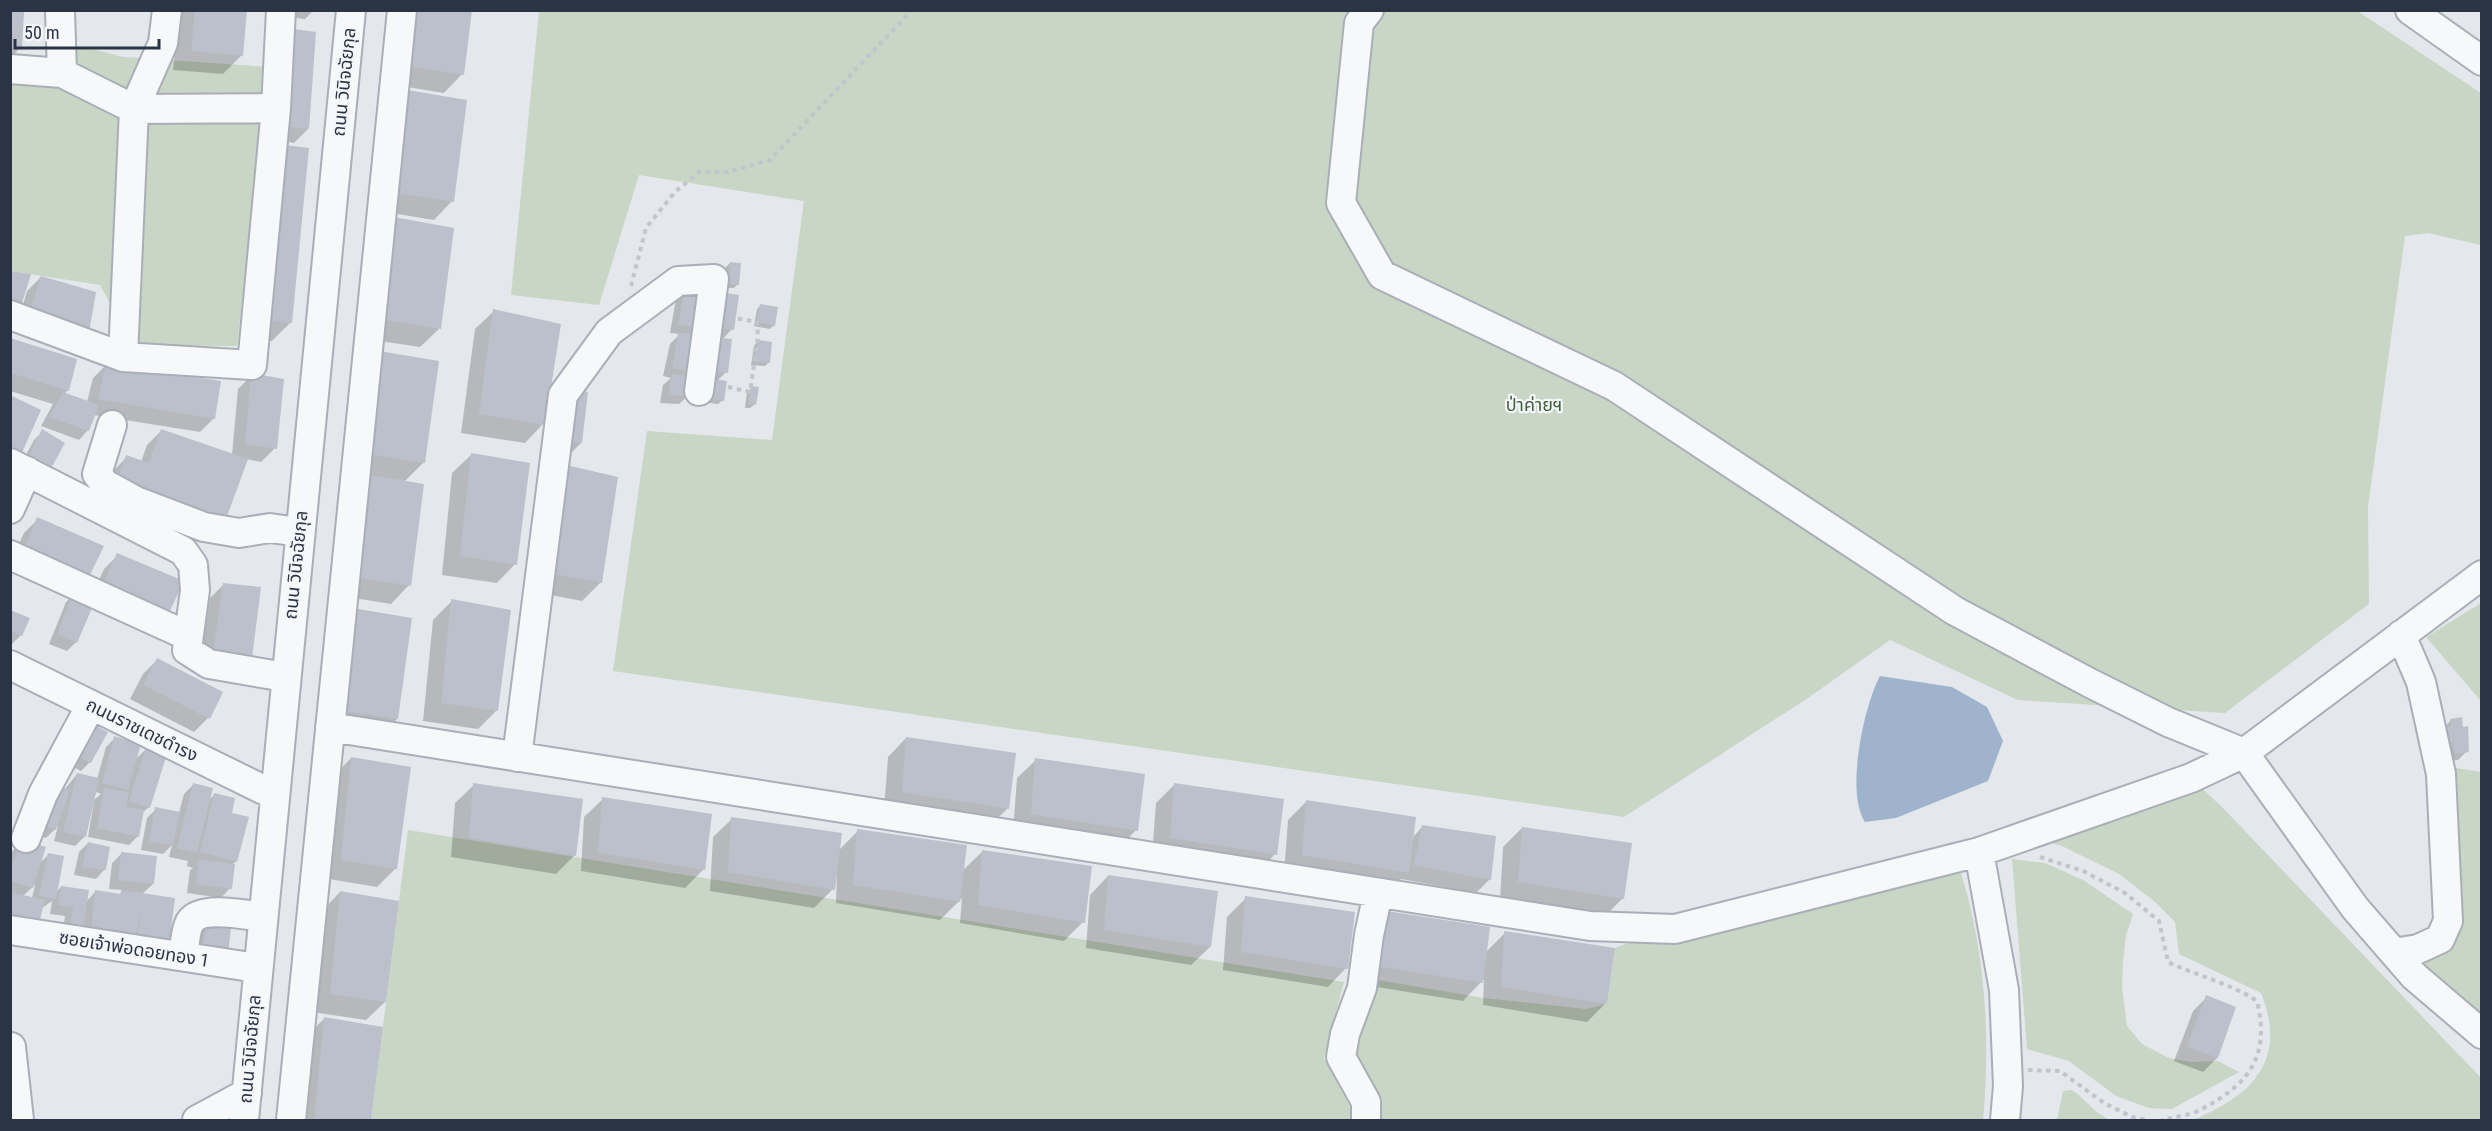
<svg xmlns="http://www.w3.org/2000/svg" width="2492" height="1131" font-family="'Roboto Condensed','Noto Sans Thai',sans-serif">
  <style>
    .green { fill: #c9d6c5 }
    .water { fill: #9fb4cc }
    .shadow { fill: #0003; fill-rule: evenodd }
    .building { fill: #bbc0ca }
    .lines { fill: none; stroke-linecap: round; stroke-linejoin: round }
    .minor-casing { stroke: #a9aeb7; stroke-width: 32 }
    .path { stroke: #c2c5cb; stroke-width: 4; stroke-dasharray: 4.5 4.5; stroke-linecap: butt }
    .minor { stroke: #f7f8fa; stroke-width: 28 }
    .labels { text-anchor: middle; stroke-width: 4.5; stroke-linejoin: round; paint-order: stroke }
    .street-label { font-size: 18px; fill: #2b3445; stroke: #f4f6f9 }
    .park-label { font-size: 18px; fill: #3f6138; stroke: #f4f6f9 }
  </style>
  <rect width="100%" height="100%" fill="#e4e7ec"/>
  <path class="green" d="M2356 10 2481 93V245L2428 233 2405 236 2368 507 2369 604 2225 713 2018 700 1890 640 1808 698 1624 817 613 671 647 431 772 440 804 201 639 175 599 305 511 295 539 11Z
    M81 46 123 57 269 67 237 346 133 345 100 285 11 271V81L48 85Z
    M2481 603V707V701L2426 637Z
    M2450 767 2481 772V1034L2414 976 2450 934Z
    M2191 778 2222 807 2481 1078V1120H2192C2253 1096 2288 1059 2261 993L2179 954 2175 922 2154 901 2119 874 2062 846 2029 835Z
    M408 830 1344 982 1324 1058 1352 1111 1351 1120H371Z
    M1956 858C1985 941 1991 1033 1983 1120H1373L1349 1052 1372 979 1484 998 1586 1009 1607 1004 1615 948 1666 929Z
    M2012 859 2045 863 2083 880 2133 914 2126 935 2123 962 2122 987 2127 1026 2142 1044 2169 1058 2191 1062 2218 1061 2239 1072 2172 1109 2149 1108 2116 1096 2069 1061 2027 1049Z
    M2072 1090C2087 1100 2094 1113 2110 1120H2057L2063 1091Z"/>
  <path class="water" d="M1880 676 1952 687 1987 707 2003 741 1988 781 1896 818 1865 822C1845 793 1864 705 1880 676Z"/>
  <path class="shadow" d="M179 10H246L241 56 223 74 173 70Z
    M278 10H314L305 19 278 16Z
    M397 10 462 74 444 93 389 84Z
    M10 13 20 48 10 58Z
    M272 43 308 129 294 143 267 139Z
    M389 110 452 201 434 220 379 211Z
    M260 165 290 323 272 341 244 338Z
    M376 238 439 329 420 347 366 339Z
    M730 263 738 284 734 288H725L726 267Z
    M41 277 94 293 16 329 27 291Z
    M685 290 699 326 692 370 684 378 689 395 679 404 660 403 663 385 671 378 663 376 670 344 680 334 670 333 676 299Z
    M737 296 732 329 722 340 726 372 717 381 723 400 718 404 701 402 705 348Z
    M761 305 774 325 770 329 754 326 757 309Z
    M494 311 543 424 525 443 461 433 475 329Z
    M10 339 68 390 64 394 87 402 93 378 107 364 214 418 200 432 94 415 88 430 79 440 41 426 53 404 10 391Z
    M758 341 769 362 765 366 751 365 754 346Z
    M361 371 424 462 404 482 409 585 391 604 336 595Z
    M252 375 275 448 261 462 246 459 225 518 104 494 113 471 127 457 141 462 147 445 161 431 232 455 238 389Z
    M752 388 755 404 750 408H745L747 392Z
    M586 393 581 443 572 452 559 451Z
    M43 431 48 472 18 470 34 440Z
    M471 455 515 564 497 583 442 575 452 473Z
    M616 478 601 582 582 601 535 592Z
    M38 519 86 580 90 600 104 569 118 555 182 582 93 602 76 642 67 651 49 644 66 602 73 595 10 563 24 533Z
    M224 584 251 658 200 666 210 598Z
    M452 601 496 711 478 729 423 721 433 620Z
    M10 612 21 635 12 644H10Z
    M410 619 397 719 378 737 324 729Z
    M157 660 208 718 194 732 130 699 143 674Z
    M2451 720 2467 751 2458 760 2446 762 2442 730Z
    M77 731 90 762 81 771 61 761Z
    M115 738 135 760 146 749 149 807 142 813 138 836 129 845 88 837 94 800 101 794 96 792 84 837 75 846 54 841 58 826 46 838 30 832 77 774 97 779 106 747Z
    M906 738 1014 755 1007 809 989 827 884 810 888 757Z
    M351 758 396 868 377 887 323 878 333 777Z
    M1036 760 1136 830 1118 849 1013 832 1017 778Z
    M1175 784 1275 854 1257 873 1152 856 1156 803Z
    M193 785 208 801 214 795 230 814 236 861 233 864 230 888 221 898 187 893 190 870 193 868 187 866 188 861 169 857 172 845 163 854 141 850 147 818 156 809 179 813 184 794Z
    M474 785 575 855 556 874 451 857 455 803Z
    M603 799 704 869 685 888 581 871 584 817Z
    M1306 802 1412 838 1423 826 1490 879 1476 893 1401 879 1389 891 1284 874 1288 820Z
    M732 819 838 851 858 831 962 871 982 852 1083 922 1064 941 960 923 962 898 940 920 836 903 837 875H835L833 889 814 908 710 891 713 837Z
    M1522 828 1623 898 1604 917 1500 900 1503 847Z
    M21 841 39 864 48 855 55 893 61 887 86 902 95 892 119 895 123 890 109 889 112 863 121 854 153 884 142 894 168 946 62 936 65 916 50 914 52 901 10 931V854ZM35 885 32 898 23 896Z
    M88 843 105 869 96 879 74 875 79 852Z
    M1108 876 1210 947 1191 965 1086 948 1090 895Z
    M340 892 385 1002 366 1020 312 1012 322 911Z
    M1246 898 1346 968 1328 987 1223 970 1227 917Z
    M230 921 195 959 198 928Z
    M1362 931 1485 953 1505 933 1606 1003 1587 1022 1483 1005 1484 979 1463 1001 1358 984Z
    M2207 997 2234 1008 2217 1058 2203 1072 2174 1061 2193 1011Z
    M324 1019 382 1029 370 1120H297L305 1037Z"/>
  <path class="building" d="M195 10H247L243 56 191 51Z
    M413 10H472L464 75 407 66Z
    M10 11 24 12 22 49 10 48Z
    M286 28 316 32 309 129 280 126Z
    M407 90 467 100 454 202 397 193Z
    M278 144 309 148 292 323 262 320Z
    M394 217 454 228 441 329 384 320Z
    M730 262 741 263 739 285 729 284Z
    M10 271 31 274 19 313 10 311Z
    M41 276 96 292 89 333 29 315Z
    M685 288 705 290 701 327 678 325Z
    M719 292 739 295 734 330 714 328Z
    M760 304 778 307 775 326 757 322Z
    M493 309 561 324 545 425 479 414Z
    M678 333H698L693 371 672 368Z
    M714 337 732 339 728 373 709 371Z
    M10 338 77 359 69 391 10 373Z
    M758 340 772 342 770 363 754 362Z
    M379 351 439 361 425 463 369 454Z
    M106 363 221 381 215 419 98 399Z
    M251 373 284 379 277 449 245 444Z
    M672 374 693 377 690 396 668 395Z
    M707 378 727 381 724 401 705 398Z
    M751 386 759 387 756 405 748 404Z
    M575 390 588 392 582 443 567 442Z
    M63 392 99 405 89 431 49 417Z
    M10 395 41 410 20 457 10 452Z
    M42 429 65 443 49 472 26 461Z
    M161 429 248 459 226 519 117 480 126 455 149 463Z
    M471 453 530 463 517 565 460 556Z
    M566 465 618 477 602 583 553 574Z
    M364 474 424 484 411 586 354 577Z
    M37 517 104 546 87 581 23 551Z
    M117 553 184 581 167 617 102 586Z
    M223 583 261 587 252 658 213 652Z
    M74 591 95 601 77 643 57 634Z
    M451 599 511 610 498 711 441 703Z
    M352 608 412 618 398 719 342 711Z
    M10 610 30 618 22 636 10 631Z
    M157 658 223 692 210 719 143 685Z
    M2462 717 2463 727 2468 726 2469 752 2455 754 2453 742 2450 743 2447 727H2451L2450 719Z
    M86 721 108 732 91 763 69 752Z
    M114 736 141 744 128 790 102 783Z
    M906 737 1016 753 1009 809 902 792Z
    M146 747 167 754 150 808 129 801Z
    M351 757 411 767 397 869 341 860Z
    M1035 758 1145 774 1138 831 1031 814Z
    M77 773 99 778 86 837 63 832Z
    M52 783 70 790 56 830 38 823Z
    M193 783 213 788 197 853 177 848Z
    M473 783 583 799 576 856 469 838Z
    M1174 783 1284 799 1277 855 1170 838Z
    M104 788 129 792 126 807 144 810 139 837 97 828Z
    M214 793 235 798 232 813 249 817 237 862 200 852Z
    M602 797 712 814 705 870 598 853Z
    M1306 800 1416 817 1409 873 1302 855Z
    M155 807 180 812 173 846 149 841Z
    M731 817 842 833 835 890 728 872Z
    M1422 825 1496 836 1491 880 1414 865Z
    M1522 827 1632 843 1624 899 1518 882Z
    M857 829 967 845 960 902 853 885Z
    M20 839 46 847 33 888 10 881V872Z
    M88 842 110 847 106 870 82 867Z
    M982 850 1092 866 1085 923 978 905Z
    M121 852 157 856 154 884 118 880Z
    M48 853 64 856 56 899 39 896Z
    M199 859 235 864 232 889 196 884Z
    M1108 875 1218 891 1211 947 1104 930Z
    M61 886 89 890 83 930 70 927 73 907 58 905Z
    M95 890 121 894V890L175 898 169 946 137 943 141 910 136 935 91 930Z
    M340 891 399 901 386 1002 330 994Z
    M10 892 45 900 38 927 10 920Z
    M1245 896 1355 912 1348 969 1241 952Z
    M1380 910 1490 927 1483 983 1376 966Z
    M207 917 232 920 228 954 203 951Z
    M1504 931 1615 948 1607 1004 1501 987Z
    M2206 995 2236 1007 2218 1058 2187 1047Z
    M324 1017 383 1027 371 1120H314Z"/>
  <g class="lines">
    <g class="minor-casing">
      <path id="minor" d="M1369 10 1359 23 1341 203 1382 275 1614 386 1955 611 2090 683 2168 722 2244 753 2355 908 2414 976 2482 1034
        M2410 10 2482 61
        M10 69 62 73 60 10
        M62 73 134 109 276 108 252 365 123 357
        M276 108 281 10
        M10 315 123 357 134 109 163 43 167 10
        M112 425 97 474 105 484 136 501 204 527 239 533 270 528 299 532
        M10 463 183 551 193 565 195 590 187 650 209 664 285 677
        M10 509 27 471
        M10 555 188 636
        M10 665 274 795
        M330 727 1590 926 1675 929 1979 852 2191 778 2244 753 2482 575
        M517 757 563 395 609 332 678 281 714 279 699 391
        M26 838 43 794 91 705
        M1979 852 2004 990 2008 1086 2005 1120
        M10 930 257 968
        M184 949C185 941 186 929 190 922 201 905 246 915 263 917
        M2394 953 2418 949 2440 939 2448 921 2441 774 2421 682 2401 635
        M11 1047 19 1120
        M197 1120 247 1093
        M244 1120 351 10
        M291 1120 402 10
        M1366 1120V1102L1341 1057 1345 1034 1362 988 1369 935 1378 893"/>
    </g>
    <path class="path" d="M631 286 646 228 675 192 699 172H728L770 160 912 10
      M728 387 750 392 758 337 757 322 735 318
      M2040 857 2083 871 2125 893 2159 921 2168 962C2197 976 2230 983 2257 1001 2270 1055 2251 1083 2202 1109 2191 1115 2175 1117 2162 1120
      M2028 1070 2060 1071 2104 1103 2132 1117 2148 1120"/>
    <use href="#minor" class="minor"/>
  </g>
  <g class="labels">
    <g class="street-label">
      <text transform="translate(344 82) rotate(-84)" y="6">ถนน วินิจฉัยกุล</text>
      <text transform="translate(296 565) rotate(-84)" y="6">ถนน วินิจฉัยกุล</text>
      <text transform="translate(142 730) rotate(26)" y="6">ถนนราชเดชดำรง</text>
      <text transform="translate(134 949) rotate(9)" y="6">ซอยเจ้าพ่อดอยทอง 1</text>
      <text transform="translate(250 1049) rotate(-85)" y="6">ถนน วินิจฉัยกุล</text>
    </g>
    <g class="park-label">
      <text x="1534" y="411">ป่าค่ายฯ</text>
    </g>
  </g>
  <rect width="2492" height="1131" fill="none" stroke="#2b3445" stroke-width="24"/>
  <path d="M15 39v9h144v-9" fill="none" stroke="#2b3445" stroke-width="3"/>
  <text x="24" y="39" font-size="18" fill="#2b3445" stroke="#f4f6f9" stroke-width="4.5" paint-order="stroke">50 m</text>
</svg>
